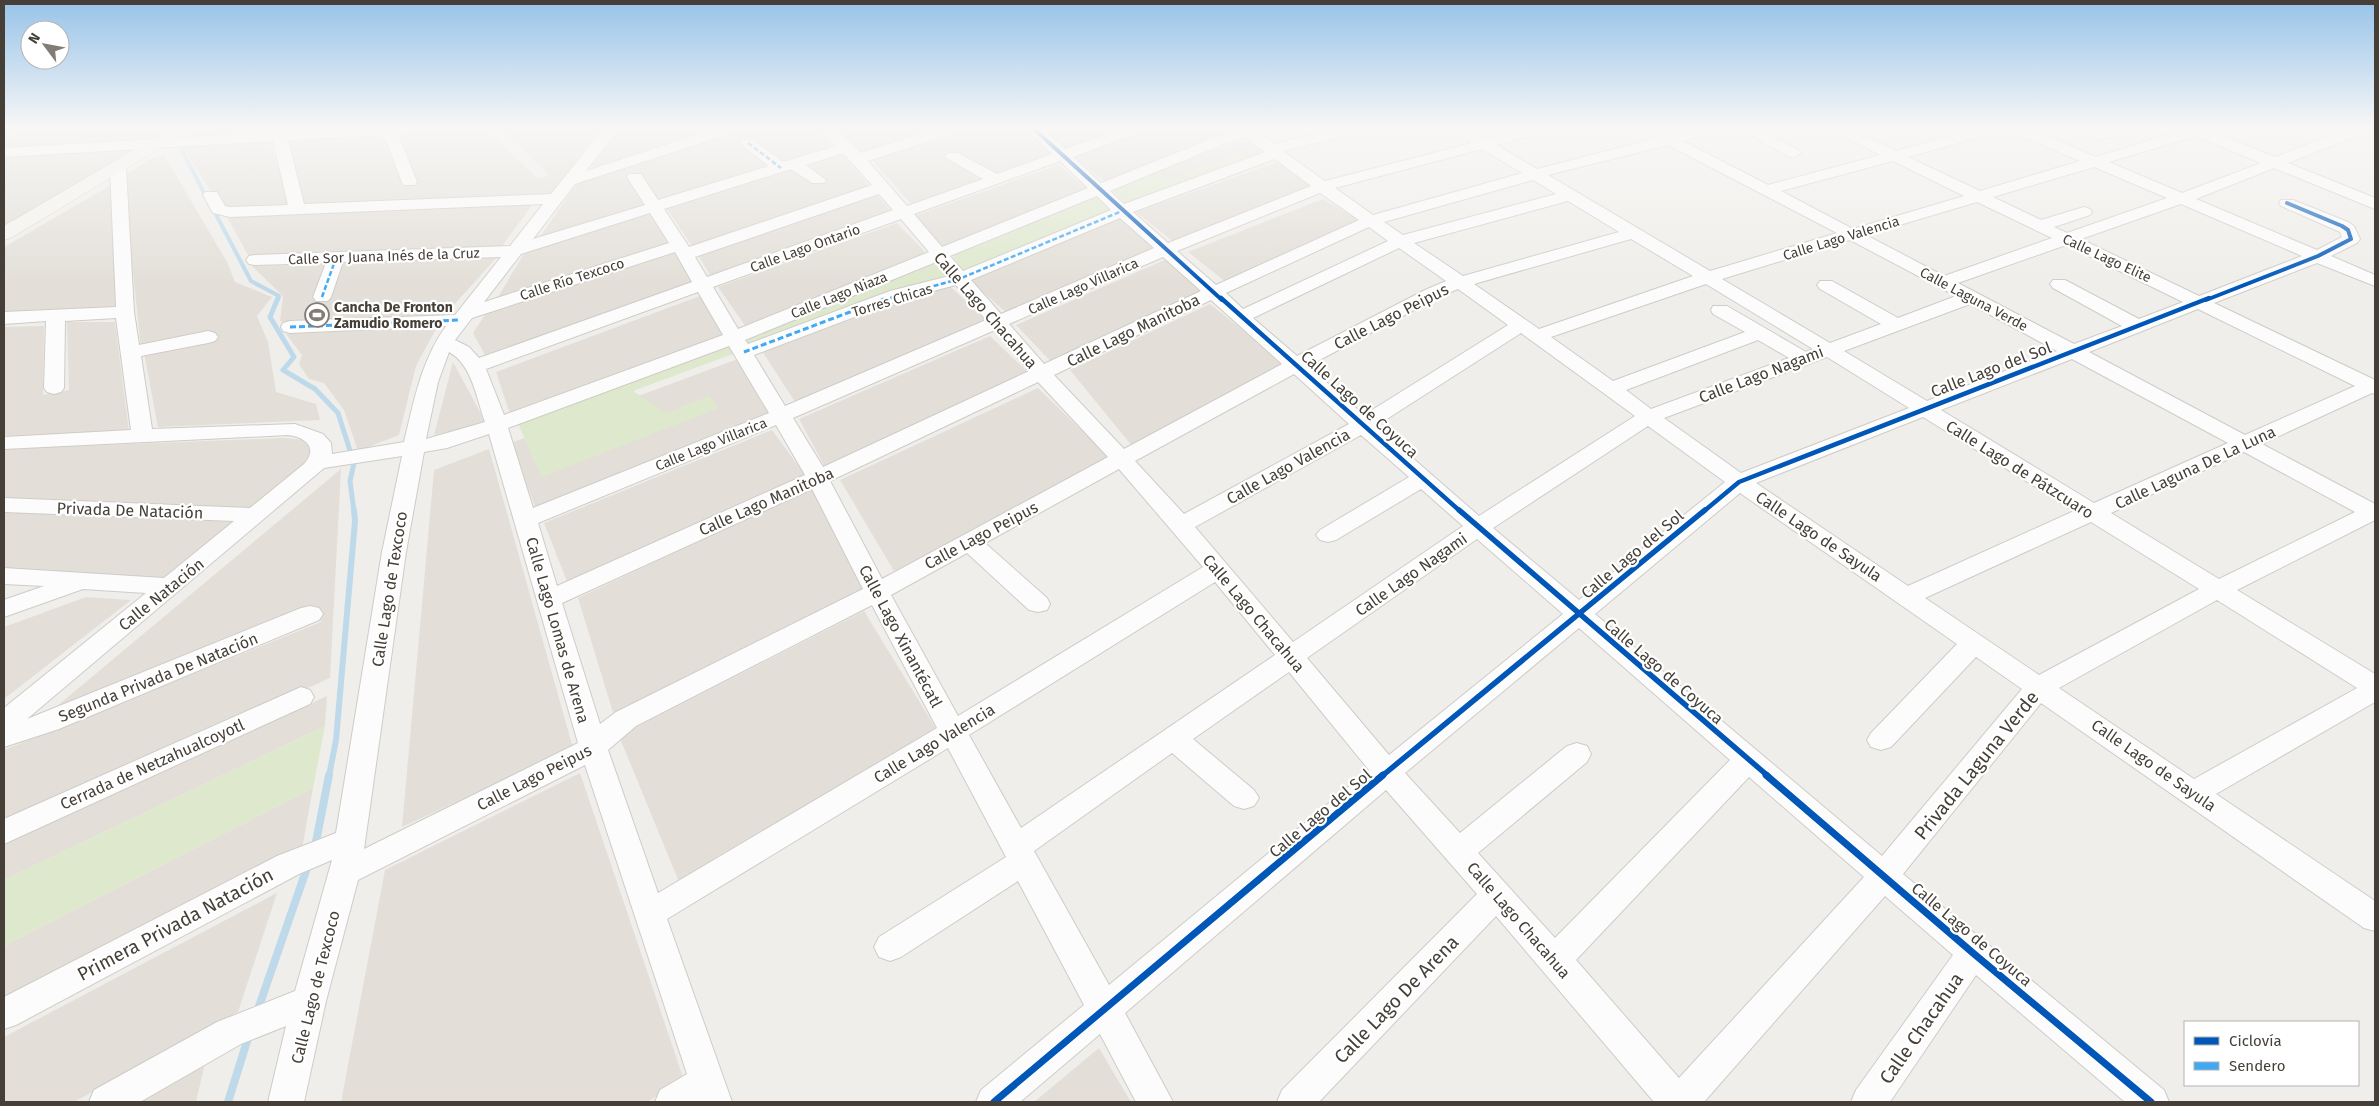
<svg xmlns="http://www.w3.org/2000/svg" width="2379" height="1106" font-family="'Fira Sans',sans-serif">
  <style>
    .residential { fill: #e3dfd8 }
    .green { fill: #dee8cc }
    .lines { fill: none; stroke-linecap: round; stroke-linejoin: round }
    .stream-far3 { stroke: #bedaea; stroke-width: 4 }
    .stream-far2 { stroke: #bedaea; stroke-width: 5 }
    .stream-far1 { stroke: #bedaea; stroke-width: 6 }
    .stream { stroke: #bedaea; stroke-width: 8 }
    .minor-casing { stroke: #ceccc8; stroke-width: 2 }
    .secondary-casing { stroke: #cecac2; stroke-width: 1 }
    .minor { fill: #fdfcfc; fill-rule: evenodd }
    .secondary { fill: #f6f4ef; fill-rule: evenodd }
    .quiet-far1 { stroke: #3fa9f5; stroke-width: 2.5; stroke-dasharray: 5 2.5; stroke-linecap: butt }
    .quiet { stroke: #3fa9f5; stroke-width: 3; stroke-dasharray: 6 3; stroke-linecap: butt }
    .cycleway-far3-casing { stroke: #fff; stroke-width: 5.5 }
    .cycleway-far2-casing { stroke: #fff; stroke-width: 7 }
    .cycleway-far1-casing { stroke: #fff; stroke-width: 9 }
    .cycleway-casing { stroke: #fff; stroke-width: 10 }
    .cycleway-far3 { stroke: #0057b8; stroke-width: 4 }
    .cycleway-far2 { stroke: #0057b8; stroke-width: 4.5 }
    .cycleway-far1 { stroke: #0057b8; stroke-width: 5.5 }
    .cycleway { stroke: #0057b8; stroke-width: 7 }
    .labels { text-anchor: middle; stroke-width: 4.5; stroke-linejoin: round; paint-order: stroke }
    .far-street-label { font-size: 14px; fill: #453f37; stroke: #fff }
    .far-poi-label { font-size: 14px; font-weight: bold; fill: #453f37; stroke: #fff; text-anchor: start }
    .street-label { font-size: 16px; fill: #453f37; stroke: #fff }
    .near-street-label { font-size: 19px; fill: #453f37; stroke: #fff }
  </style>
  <rect width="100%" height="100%" fill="#f0eeea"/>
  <path class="residential" d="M38 129H171L149 142 4 151V137Z
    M202 129H347L192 135Z
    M487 129 538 179 549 175 502 129H600L551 195 305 205 287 140 382 134 404 184 417 181 397 134Z
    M620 129H723L602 168 591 166Z
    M747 129H816L834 147 538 240 577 183Z
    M840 129H937L861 153Z
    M968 129H1026L1055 156 999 176 952 152 945 155 987 179 912 205 871 159Z
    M1052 129H1125L1065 151 1046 132Z
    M1150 129H1238L1107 183 1073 157Z
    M1250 138 1268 154 1172 180 1151 171Z
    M270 142 290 206 225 209 217 202 216 192 210 190 182 146Z
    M137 148 4 225V155Z
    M840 152 872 189 694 249 667 209 789 169 816 183 823 181 800 165Z
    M164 155 227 262 235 282 272 297 257 316 268 342 276 392 316 404 320 420 158 427 144 353 214 339 216 334 141 349 123 176 154 157Z
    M1278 162 1316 188 1174 242 1136 212Z
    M1058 165 1088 189 945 248 914 216Z
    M113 184 116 307 107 311 4 315V247Z
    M875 192 892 212 712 278 697 253Z
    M1323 199 1362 222 1226 282 1188 252Z
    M533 204 502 246 248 255 227 217Z
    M652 213 672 244 495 302 525 252Z
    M1120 218 1160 249 1009 315 969 280Z
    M897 223 929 256 746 327 718 287Z
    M674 249 693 284 486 357 473 333 487 312Z
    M498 256 443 317 287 323 280 321 283 296 252 266 329 264 315 302 324 301 339 262Z
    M1167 259 1206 291 1054 365 1016 325Z
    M949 285 990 325 797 405 762 351Z
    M700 296 731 336 511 417 496 372Z
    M1210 304 1286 364 1132 446 1070 370Z
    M67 322H115L129 431 4 436V327L44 326 43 395 69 390Z
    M437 327 416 366 399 435 358 451 344 410 324 383 309 379 299 364 302 355 286 334Z
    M990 336 1031 375 826 469 799 419Z
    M738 359 770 415 535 507 511 443Z
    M453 362 486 423 434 435Z
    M1038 388 1111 459 894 571 840 480Z
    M772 430 808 479 568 584 544 523Z
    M283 438 307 440 312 458 250 510 4 499V449Z
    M489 449 573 748 402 827 434 470Z
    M341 469 330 678 4 825V750L321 622 315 609 45 716Z
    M812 488 868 590 615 719 578 598Z
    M4 510 234 522 170 578 4 568Z
    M86 597 131 600 4 699V627Z
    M864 611 938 732 679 882 619 736Z
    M327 696 325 726 4 880V844Z
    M580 773 684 1080 647 1102H341L385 870Z
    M313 788 302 849 4 1003V946Z
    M277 893 238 1012 74 1102H4V1037Z
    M1099 1048 1131 1102H1034Z
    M205 1063 196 1102H136Z"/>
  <path class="green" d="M1238 152 1252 159 1131 208 1110 188 1151 171 1172 180Z
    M1100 196 1115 210 964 271 953 256Z
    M938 262 949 274 633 391 666 413 709 396 719 408 541 477 517 421Z
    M325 726 313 788 4 946V880Z"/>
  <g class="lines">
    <path class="stream-far3" d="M182 150 207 199
      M212 207 251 281 279 296 277 300"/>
    <path class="stream-far2" d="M278 298 270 317 294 357 283 370 315 389 338 413 354 463 350 481 354 512"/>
    <path class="stream-far1" d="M329 776 336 740 355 521 354 510"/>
    <path class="stream" d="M315 847 329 775
      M257 1012 308 865
      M228 1102 249 1035"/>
    <g class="minor-casing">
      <path id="minor" d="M327 129H420L413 133 398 134 417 182 415 185H403L384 135 288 140 304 204 551 194 603 129H618L586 171 714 129H737L735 132 575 184 533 239 645 205 627 177 629 174H641L658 200 769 166 743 146 741 143 743 140H753L783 162 836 146 820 129H836L861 153 935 129H958L956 132 868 161 907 206 983 179 948 159 945 156 948 153H958L997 174 1052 154 1027 129H1043L1065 149 1121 129H1143L1141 132 1073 157 1101 183 1221 135 1238 129H1266L1260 133 1274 144 1337 129H1365L1363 132 1283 151 1325 181 1472 143 1452 129H1470L1486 139 1522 129H1548L1546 132 1497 145 1537 169 1657 138 1656 136 1658 133 1663 132 1672 135 1692 129H1718L1716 132 1683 141 1768 185 1880 155 1832 129H1851L1896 151 1975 129H2000L1998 132 1908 157 1980 191 2080 161 2013 132 2011 129H2031L2096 157 2185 129H2211L2210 131 2275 157 2348 129H2369L2367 132 2288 163 2375 198V209L2274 168 2196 199 2317 250 2342 237 2340 232 2281 206 2279 203 2281 200H2293L2348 222 2354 226 2360 239 2357 243 2331 256 2375 275V286L2317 263 2214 303 2375 380V394L2372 393 2262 444 2375 504V520L2237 590 2375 674V702L2216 794 2375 901V931L2364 928 2041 703 1903 874 2164 1090 2169 1102H2125L1976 975 1890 1102H1851L1856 1090 1953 955 1885 896 1704 1102H1654L1496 916 1319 1102H1277L1282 1090 1477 894 1386 790 1125 1013 1173 1102H1136L1100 1034 1020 1102H976L981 1090 1084 1005 1018 881 901 957 890 961 879 957 874 947 879 937 1006 857 948 748 667 919 732 1102H655L660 1090 687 1074 585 765 358 880 326 1001 304 1102H268L286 1026 241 1044 140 1102H89L94 1090 217 1022 295 991 332 860 299 874 16 1025 4 1029V997L277 856 336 833 382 552 402 456 324 468 27 719 301 608 310 606 319 608 323 614 319 620 59 729 4 747V708L146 593 83 589 4 617V600L44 586 4 584V568L164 578 234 521 4 512V498L250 508 304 464C319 448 305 437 288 435L4 449V437L131 430 116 318 65 321 64 388 61 392 54 394 47 392 44 388 46 321 4 324V312L116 307 110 168 113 165H123L126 168 134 312 139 345 208 331 215 333 218 337 215 341 208 343 141 356 152 429 295 424 323 434 331 443 332 454 404 442C414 401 421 361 446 326L290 333 283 331 281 327 283 323 290 321 455 315 501 257 343 262 331 297 328 301H316L313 297 326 263 255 265 249 264 246 260 249 256 255 255 510 246 543 204 230 217 213 213 203 195 205 192H217L225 206 230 207 288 205 273 141 4 157V148ZM2196 136 2261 163 2182 193 2109 162ZM1246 137 1265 152 1124 204 1110 191 1231 141ZM1668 145 1837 233 1710 271 1548 175ZM1482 149 1522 173 1373 215 1335 188ZM843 153 872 185 689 247 664 209 791 169 812 183H824L826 180 806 165ZM1275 159 1311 186 1168 243 1133 212ZM1060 161 1088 188 942 247 914 214ZM1893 161 1964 196 1853 229 1781 191ZM2094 167 2167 198 2067 233 2054 227 2090 215 2092 212 2090 209 2084 207 2041 220 1993 197ZM1533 180 1556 194 1403 235 1384 222ZM1320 193 1359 220 1216 285 1177 251ZM879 194 893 210 707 277 695 257ZM1097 196 1111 210 963 271 950 256ZM1568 201 1619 232 1463 276 1414 243ZM1977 202 2052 238 1944 276 1866 235ZM2181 204 2302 256 2199 296 2081 239ZM650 213 669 243 484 302 521 254ZM1120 218 1154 248 1001 314 971 280ZM901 219 929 252 738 329 713 287ZM1369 227 1388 241 1243 309 1226 293ZM1631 239 1693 276 1539 329 1474 284ZM1850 240 1956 296 1898 318 1832 281H1820L1817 285 1820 289 1881 324 1830 343 1722 279ZM2066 245 2183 302 2139 319 2065 280H2053L2050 284 2053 288 2122 326 2074 344 1958 283ZM1399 248 1446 281 1425 290 1297 356 1253 318ZM675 252 692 282 479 358 469 347 455 340 472 318ZM1163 257 1201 291 1044 364 1009 324ZM936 262 949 276 890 291 748 344 745 340ZM1706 284 1813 349 1806 352 1727 306H1713L1711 310 1713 314 1745 332 1613 381 1551 337ZM956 285 986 320 785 406 754 355 902 299ZM1458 289 1508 325 1364 415 1308 366 1437 298ZM698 292 723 335 504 415 486 369ZM1211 300 1282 364 1124 449 1054 375ZM1970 304 2057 351 1927 401 1844 351ZM2198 309 2355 386 2245 435 2089 352ZM995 330 1029 371 823 467 793 418ZM1521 333 1635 416 1479 516 1376 426ZM1758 340 1789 358 1651 409 1626 390ZM729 346 769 413 533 508 508 428ZM449 352C472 364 477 400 485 422L426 439 438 382ZM1827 357 1909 408 1741 473 1664 418ZM2072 359 2228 443 2094 503 1941 410ZM1294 374 1349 424 1184 514 1135 461ZM1038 382 1108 457 882 579 830 481ZM1923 417 2074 511 1908 586 1756 483ZM776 425 805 475 557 586 538 523ZM1648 426 1725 482 1579 600 1493 528ZM489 434 578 743 364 849 406 552 424 452 447 448ZM1361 435 1409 477 1320 530 1316 535 1320 540 1328 542 1336 540 1421 489 1463 526 1293 642 1195 527ZM2244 452 2355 512 2219 579 2111 513ZM1119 469 1203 567 958 716 891 595 967 553 1029 610 1038 612 1047 610 1050 604 1047 598 985 543ZM812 489 863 589 616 712 600 724 562 603ZM1740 493 1957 644 1871 733 1867 740 1871 747 1881 750 1891 747 1976 657 2022 689 1882 856 1595 614ZM2091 522 2199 589 2039 675 1925 598ZM1477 539 1563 614 1389 755 1307 658ZM1215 582 1275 655 1021 828 969 735ZM2217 600 2357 688 2194 779 2059 688ZM872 605 937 728 658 893 608 750 636 726ZM1579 628 1730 760 1555 938 1478 853 1587 762 1591 754 1587 746 1577 743 1567 746 1460 833 1405 773ZM1289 672 1369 770 1109 985 1034 851 1172 753 1234 806 1244 809 1254 806 1259 798 1254 790 1193 739ZM1749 777 1864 877 1679 1078 1576 960Z
        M1739 129H1758L1798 150 1801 153 1793 158 1788 156Z
        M2106 129H2128L2126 132 2101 140 2096 139 2094 136 2096 133Z
        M301 687 310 690 314 697 310 704 4 844V819Z"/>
    </g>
    <g class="secondary-casing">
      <path id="secondary" d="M4 129H13L10 134 4 135Z
        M170 129H191L11 238 4 240V226Z"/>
    </g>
    <use href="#minor" class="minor"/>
    <use href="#secondary" class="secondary"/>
    <path class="quiet-far1" d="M748 143 781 168
      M322 297 336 258
      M883 300 959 279 1122 211"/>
    <path class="quiet" d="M290 327 460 320
      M744 352 887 298"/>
    <g class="cycleway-far3-casing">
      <path id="cycleway-far3" d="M1034 129 1222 300
        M2206 300 2318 256 2351 239 2348 230 2342 226 2287 203"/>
    </g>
    <g class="cycleway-far2-casing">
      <path id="cycleway-far2" d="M1221 298 1461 512
        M1703 512 1739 482 2209 298"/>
    </g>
    <g class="cycleway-far1-casing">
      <path id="cycleway-far1" d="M1459 510 1768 776
        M1382 776 1705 510"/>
    </g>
    <g class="cycleway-casing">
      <path id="cycleway" d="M1766 775 1973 953 2151 1102
        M994 1102 1383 775"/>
    </g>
    <use href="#cycleway-far3" class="cycleway-far3"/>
    <use href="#cycleway-far2" class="cycleway-far2"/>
    <use href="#cycleway-far1" class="cycleway-far1"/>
    <use href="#cycleway" class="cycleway"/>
  </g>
  <linearGradient id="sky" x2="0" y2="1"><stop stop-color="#97c3e9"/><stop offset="0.45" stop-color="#f8f7f6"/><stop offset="1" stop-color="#f8f7f6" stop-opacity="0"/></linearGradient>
  <rect width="2379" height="284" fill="url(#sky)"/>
  <defs>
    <g id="stadium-ring" transform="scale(1.25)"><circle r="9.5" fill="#fff" stroke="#817c76" stroke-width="1.5"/><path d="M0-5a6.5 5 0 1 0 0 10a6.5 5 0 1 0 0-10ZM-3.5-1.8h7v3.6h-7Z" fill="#817c76"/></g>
  </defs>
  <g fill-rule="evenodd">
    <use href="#stadium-ring" x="317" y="315"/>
  </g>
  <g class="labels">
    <g class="far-street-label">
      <text transform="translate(1841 238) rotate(-17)" y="5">Calle Lago Valencia</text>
      <text transform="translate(805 248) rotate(-20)" y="5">Calle Lago Ontario</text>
      <text transform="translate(384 256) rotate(-2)" y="5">Calle Sor Juana Inés de la Cruz</text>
      <text transform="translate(2107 258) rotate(25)" y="5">Calle Lago Elite</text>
      <text transform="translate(572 279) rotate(-18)" y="5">Calle Río Texcoco</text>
      <text transform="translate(1083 286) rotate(-24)" y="5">Calle Lago Villarica</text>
      <text transform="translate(839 295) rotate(-22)" y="5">Calle Lago Niaza</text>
      <text transform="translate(1974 299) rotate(28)" y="5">Calle Laguna Verde</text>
      <text transform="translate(892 300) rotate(-17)" y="5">Torres Chicas</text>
      <text transform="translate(711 444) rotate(-22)" y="5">Calle Lago Villarica</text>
    </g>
    <g class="far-poi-label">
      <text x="334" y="312">Cancha De Fronton<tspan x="334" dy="16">Zamudio Romero</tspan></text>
    </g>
    <g class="street-label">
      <text transform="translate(986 310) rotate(49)" y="6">Calle Lago Chacahua</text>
      <text transform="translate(1391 316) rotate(-27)" y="6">Calle Lago Peipus</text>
      <text transform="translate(1133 330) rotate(-26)" y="6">Calle Lago Manitoba</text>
      <text transform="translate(1991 369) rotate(-21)" y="6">Calle Lago del Sol</text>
      <text transform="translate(1761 374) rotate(-21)" y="6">Calle Lago Nagami</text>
      <text transform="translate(1360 404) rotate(42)" y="6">Calle Lago de Coyuca</text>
      <text transform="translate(1288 466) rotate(-29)" y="6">Calle Lago Valencia</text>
      <text transform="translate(2195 467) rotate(-25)" y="6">Calle Laguna De La Luna</text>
      <text transform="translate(2020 469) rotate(32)" y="6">Calle Lago de Pátzcuaro</text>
      <text transform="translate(766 501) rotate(-24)" y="6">Calle Lago Manitoba</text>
      <text transform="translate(130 510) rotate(2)" y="6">Privada De Natación</text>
      <text transform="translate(981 535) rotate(-28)" y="6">Calle Lago Peipus</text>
      <text transform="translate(1819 536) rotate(34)" y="6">Calle Lago de Sayula</text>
      <text transform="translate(1632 554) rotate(-40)" y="6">Calle Lago del Sol</text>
      <text transform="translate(1411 574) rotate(-35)" y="6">Calle Lago Nagami</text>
      <text transform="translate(389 589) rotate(-81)" y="6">Calle Lago de Texcoco</text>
      <text transform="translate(161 594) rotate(-39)" y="6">Calle Natación</text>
      <text transform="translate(1254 613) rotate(50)" y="6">Calle Lago Chacahua</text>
      <text transform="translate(558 630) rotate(74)" y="6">Calle Lago Lomas de Arena</text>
      <text transform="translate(901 636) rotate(62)" y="6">Calle Lago Xinantécatl</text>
      <text transform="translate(1664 671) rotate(41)" y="6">Calle Lago de Coyuca</text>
      <text transform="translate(158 677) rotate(-22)" y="6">Segunda Privada De Natación</text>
      <text transform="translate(934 743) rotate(-31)" y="6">Calle Lago Valencia</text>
      <text transform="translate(152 764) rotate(-24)" y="6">Cerrada de Netzahualcoyotl</text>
      <text transform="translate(2154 765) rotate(35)" y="6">Calle Lago de Sayula</text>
      <text transform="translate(534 777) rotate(-27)" y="6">Calle Lago Peipus</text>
      <text transform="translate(1320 813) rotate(-40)" y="6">Calle Lago del Sol</text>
      <text transform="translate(1519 920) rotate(49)" y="6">Calle Lago Chacahua</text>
      <text transform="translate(1972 934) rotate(40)" y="6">Calle Lago de Coyuca</text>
      <text transform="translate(315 987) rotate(-76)" y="6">Calle Lago de Texcoco</text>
    </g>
    <g class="near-street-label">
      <text transform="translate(1976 765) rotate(-51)" y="7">Privada Laguna Verde</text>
      <text transform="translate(175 924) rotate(-28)" y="7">Primera Privada Natación</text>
      <text transform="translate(1396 999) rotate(-46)" y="7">Calle Lago De Arena</text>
      <text transform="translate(1921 1028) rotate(-55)" y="7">Calle Chacahua</text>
    </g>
  </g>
  <rect width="2379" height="1106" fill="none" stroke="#453f37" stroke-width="10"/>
  <rect x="2184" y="1021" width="175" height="65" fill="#ffffff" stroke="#b5b2af"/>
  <rect x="2194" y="1037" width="25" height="8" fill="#0057b8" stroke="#b5b2af"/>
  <text x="2229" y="1046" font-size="15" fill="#453f37">Ciclovía</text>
  <rect x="2194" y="1062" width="25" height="8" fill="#3fa9f5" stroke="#b5b2af"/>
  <text x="2229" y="1071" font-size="15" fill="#453f37">Sendero</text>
  <g transform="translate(45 45) rotate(302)"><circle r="24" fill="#ffffff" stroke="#b5b2af"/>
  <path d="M0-4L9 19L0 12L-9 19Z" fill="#817c76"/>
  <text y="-8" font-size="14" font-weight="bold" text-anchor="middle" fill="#453f37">N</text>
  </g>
</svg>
